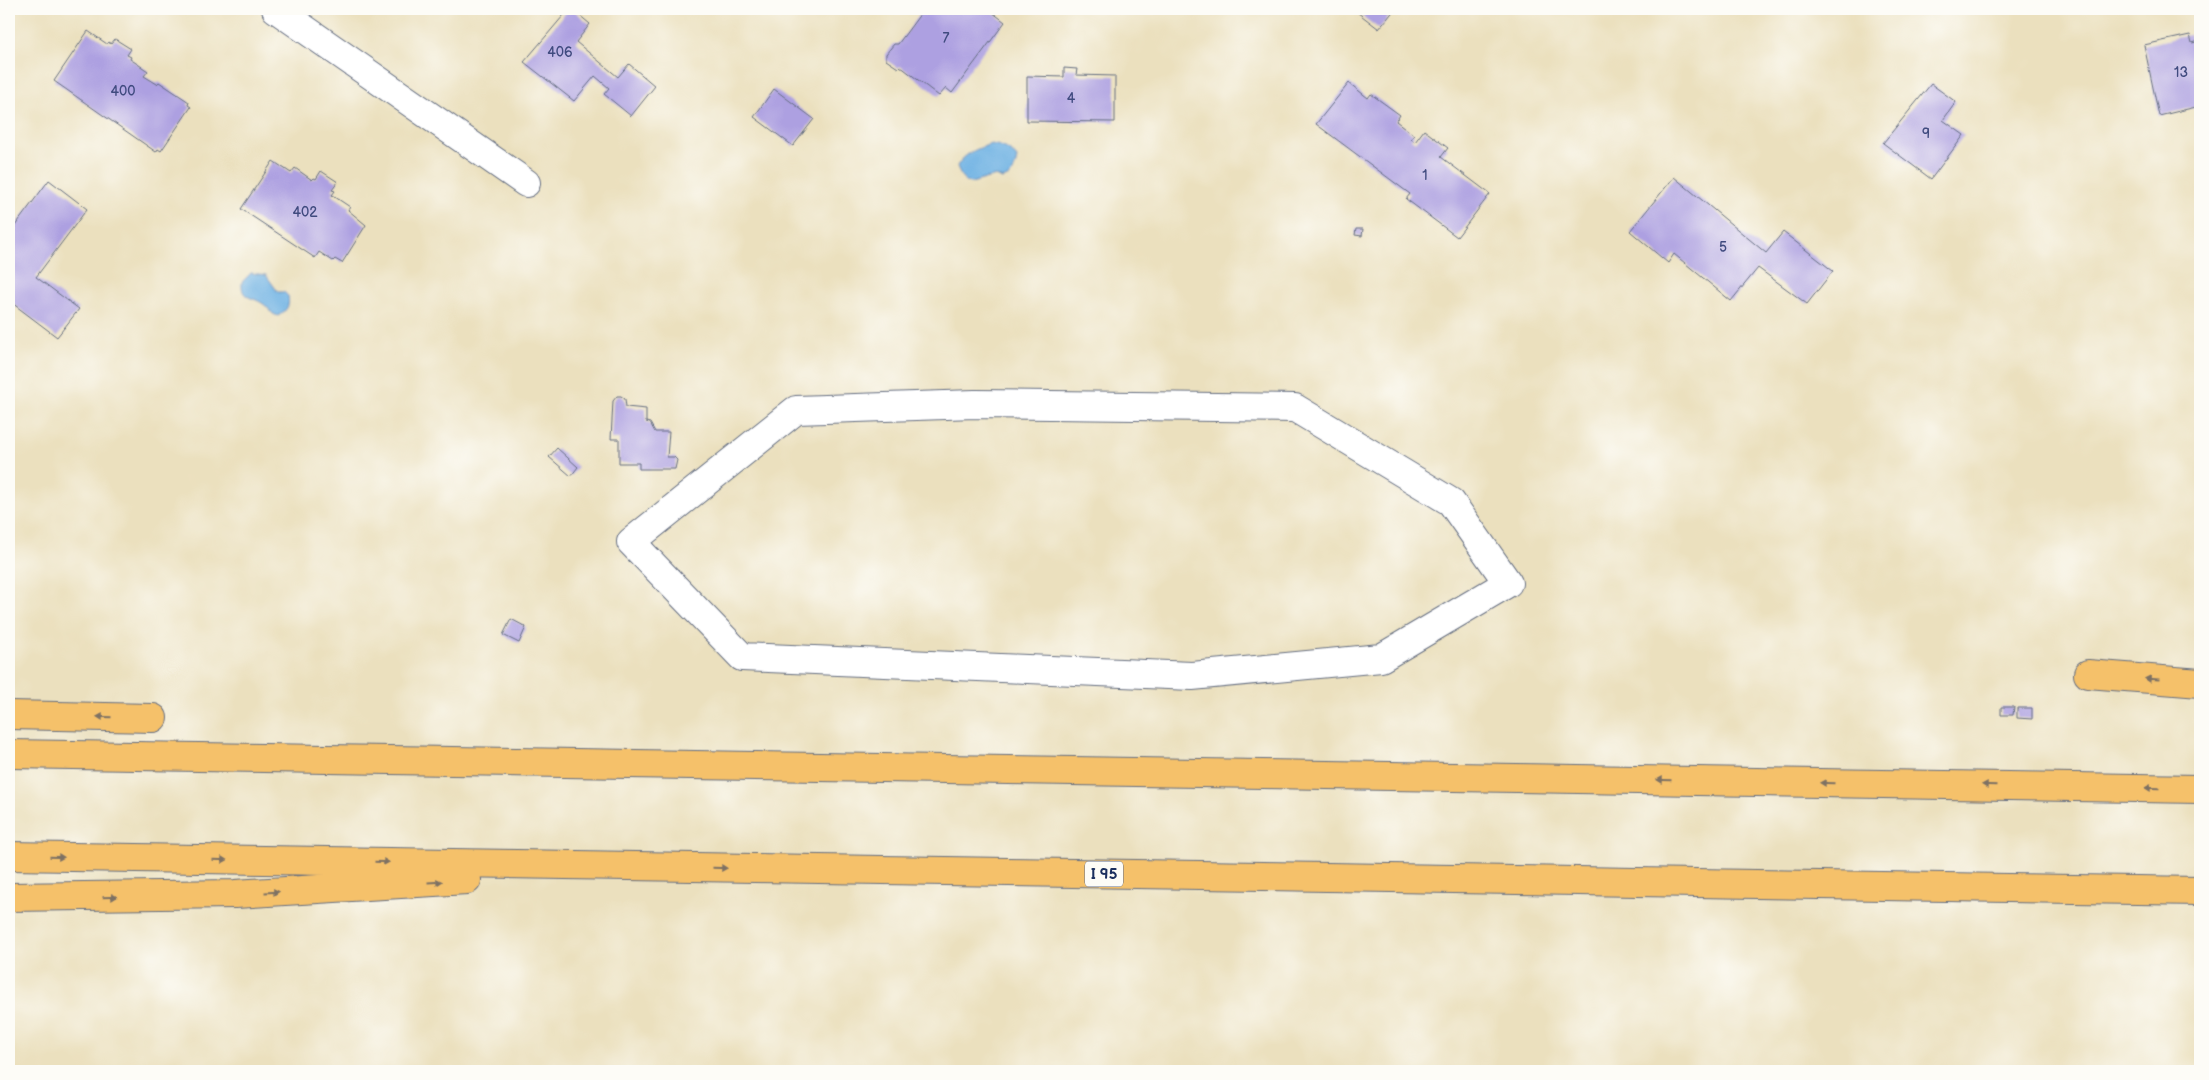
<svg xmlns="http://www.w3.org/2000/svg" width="2209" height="1080" font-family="'Balsamiq Sans',sans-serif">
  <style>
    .water { fill: #6db1e3; stroke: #4470a0 }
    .building { fill: #ada0e1 }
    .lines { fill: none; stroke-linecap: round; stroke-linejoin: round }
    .minor-casing { stroke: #646d80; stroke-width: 30 }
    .highway-casing { stroke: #646d80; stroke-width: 30 }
    .minor { stroke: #fff; stroke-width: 28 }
    .highway { stroke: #f5c16b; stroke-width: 28 }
    .oneway { fill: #7d7164 }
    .labels { text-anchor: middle; stroke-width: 4; stroke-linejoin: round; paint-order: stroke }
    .number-label { font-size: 14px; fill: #404b7f }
    .shield { fill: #fdfcf7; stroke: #5f6c8c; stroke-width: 1 }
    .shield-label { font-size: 15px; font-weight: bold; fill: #1b2f5e }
  </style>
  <rect width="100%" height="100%" fill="#fdfcf7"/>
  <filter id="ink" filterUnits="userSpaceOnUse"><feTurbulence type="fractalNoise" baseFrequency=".02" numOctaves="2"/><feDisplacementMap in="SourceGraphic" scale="10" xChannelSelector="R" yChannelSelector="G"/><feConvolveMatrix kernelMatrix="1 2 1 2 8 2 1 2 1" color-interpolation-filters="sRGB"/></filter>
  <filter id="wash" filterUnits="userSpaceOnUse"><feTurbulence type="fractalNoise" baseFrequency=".0096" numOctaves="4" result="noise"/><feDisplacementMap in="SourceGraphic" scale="20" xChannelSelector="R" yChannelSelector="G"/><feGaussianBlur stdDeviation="1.12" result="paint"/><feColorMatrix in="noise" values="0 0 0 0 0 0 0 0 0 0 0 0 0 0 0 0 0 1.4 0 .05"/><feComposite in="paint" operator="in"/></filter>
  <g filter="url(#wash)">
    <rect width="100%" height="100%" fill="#ebe0be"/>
    <path class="water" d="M991 144C1003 146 1010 149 1017 158 1015 168 1013 177 1002 179L996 176 971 183 965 182 960 174 957 166C966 152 977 149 991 144Z
      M251 273 266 275 278 292H284L288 296C290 306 287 310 278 316 270 314 269 307 262 303 251 296 241 299 242 282Z"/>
    <g id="blocks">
      <path class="building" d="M569 9H572L590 24 576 42 618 77 629 64 655 86 631 116 604 94 609 88 595 76 574 101 524 62Z
        M924 9H988L1005 22 952 93 946 88 939 96 900 66 898 68 886 60V54L894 44H898Z
        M1353 9H1395L1379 29Z
        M88 31 107 44 108 42 111 44 115 39 131 49 127 55 131 57 130 59 148 71 144 76 157 84 159 82 189 102 188 105 191 107 161 151 158 149 156 152 54 81Z
        M2190 35 2192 43 2200 41V106L2159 116 2144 45Z
        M1064 68 1077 69 1076 75 1115 76V122L1027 121V76L1064 77Z
        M1349 83 1368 98 1371 94 1400 115 1396 121 1414 135 1411 139 1415 142 1424 130 1448 148 1441 157 1490 194 1457 237 1406 199 1410 194 1316 124Z
        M1931 84 1956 102 1943 120 1964 135 1931 179 1883 143Z
        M774 89 814 119 793 146 754 117Z
        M273 161 291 173 295 168 312 180 314 178 316 179 321 171 338 182 332 190 335 191 332 195 350 207 348 210 366 225 342 263 335 259 333 261 319 252 315 258 241 209Z
        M1674 177 1766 253 1783 232 1833 271 1807 304 1758 268 1731 301 1674 254 1668 263 1630 231Z
        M49 180 87 209 36 277 79 309 57 337 12 303 9 307V234Z
        M1356 229H1363L1362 236 1355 235Z
        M617 396H621L625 399 626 407 646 409V422L650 423 655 432H669L667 457H674L677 460 675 469H639V463H619V439H611L613 401Z
        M557 448 578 467 571 476 549 457Z
        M511 619 526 627 519 643 503 635Z
        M2001 707H2014L2013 715H2001Z
        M2017 708H2032V719L2017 718Z"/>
    </g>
  </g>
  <g filter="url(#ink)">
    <use href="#blocks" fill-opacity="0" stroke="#646d80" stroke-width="1"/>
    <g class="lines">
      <g class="minor-casing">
        <path id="minor" d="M276 9 526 183
          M975 404 1295 408 1451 502 1508 583 1381 658 1192 676 742 657 631 542 796 410Z"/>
      </g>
      <g class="highway-casing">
        <path id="highway" d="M2088 674 2200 683
          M9 715 153 718
          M9 754 2200 789
          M9 856 2200 891
          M9 897 235 894 467 880"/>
      </g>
      <use href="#minor" class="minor"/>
      <use href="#highway" class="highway"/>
    </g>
    <defs><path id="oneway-solid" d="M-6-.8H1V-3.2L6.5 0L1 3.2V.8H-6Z" transform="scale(1.25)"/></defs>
    <g class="oneway">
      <use href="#oneway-solid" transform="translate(2152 679) rotate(-176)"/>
      <use href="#oneway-solid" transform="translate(104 717) rotate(-179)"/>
      <use href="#oneway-solid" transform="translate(1664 780) rotate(-179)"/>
      <use href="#oneway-solid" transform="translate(1827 783) rotate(-179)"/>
      <use href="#oneway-solid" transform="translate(1989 785) rotate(-179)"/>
      <use href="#oneway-solid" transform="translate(2152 788) rotate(-179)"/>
      <use href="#oneway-solid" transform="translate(57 857) rotate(1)"/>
      <use href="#oneway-solid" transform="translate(220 860) rotate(1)"/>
      <use href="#oneway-solid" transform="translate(382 862) rotate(1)"/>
      <use href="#oneway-solid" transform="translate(720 868) rotate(1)"/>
      <use href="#oneway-solid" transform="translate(435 882) rotate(-3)"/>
      <use href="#oneway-solid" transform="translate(272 892) rotate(-3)"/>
      <use href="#oneway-solid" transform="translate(110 897) rotate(-1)"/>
    </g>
  </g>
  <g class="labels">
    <g class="number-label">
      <text x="946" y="43">7</text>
      <text x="560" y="57">406</text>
      <text x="2181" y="77">13</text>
      <text x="123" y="96">400</text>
      <text x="1071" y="103">4</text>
      <text x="1926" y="138">9</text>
      <text x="1425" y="180">1</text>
      <text x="305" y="217">402</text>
      <text x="1723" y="252">5</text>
    </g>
    <rect class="shield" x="1085" y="861.5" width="38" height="25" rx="4"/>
    <g class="shield-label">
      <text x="1104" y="879">I 95</text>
    </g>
  </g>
  <rect width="2209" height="1080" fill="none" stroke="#fdfcf7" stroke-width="30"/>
</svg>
